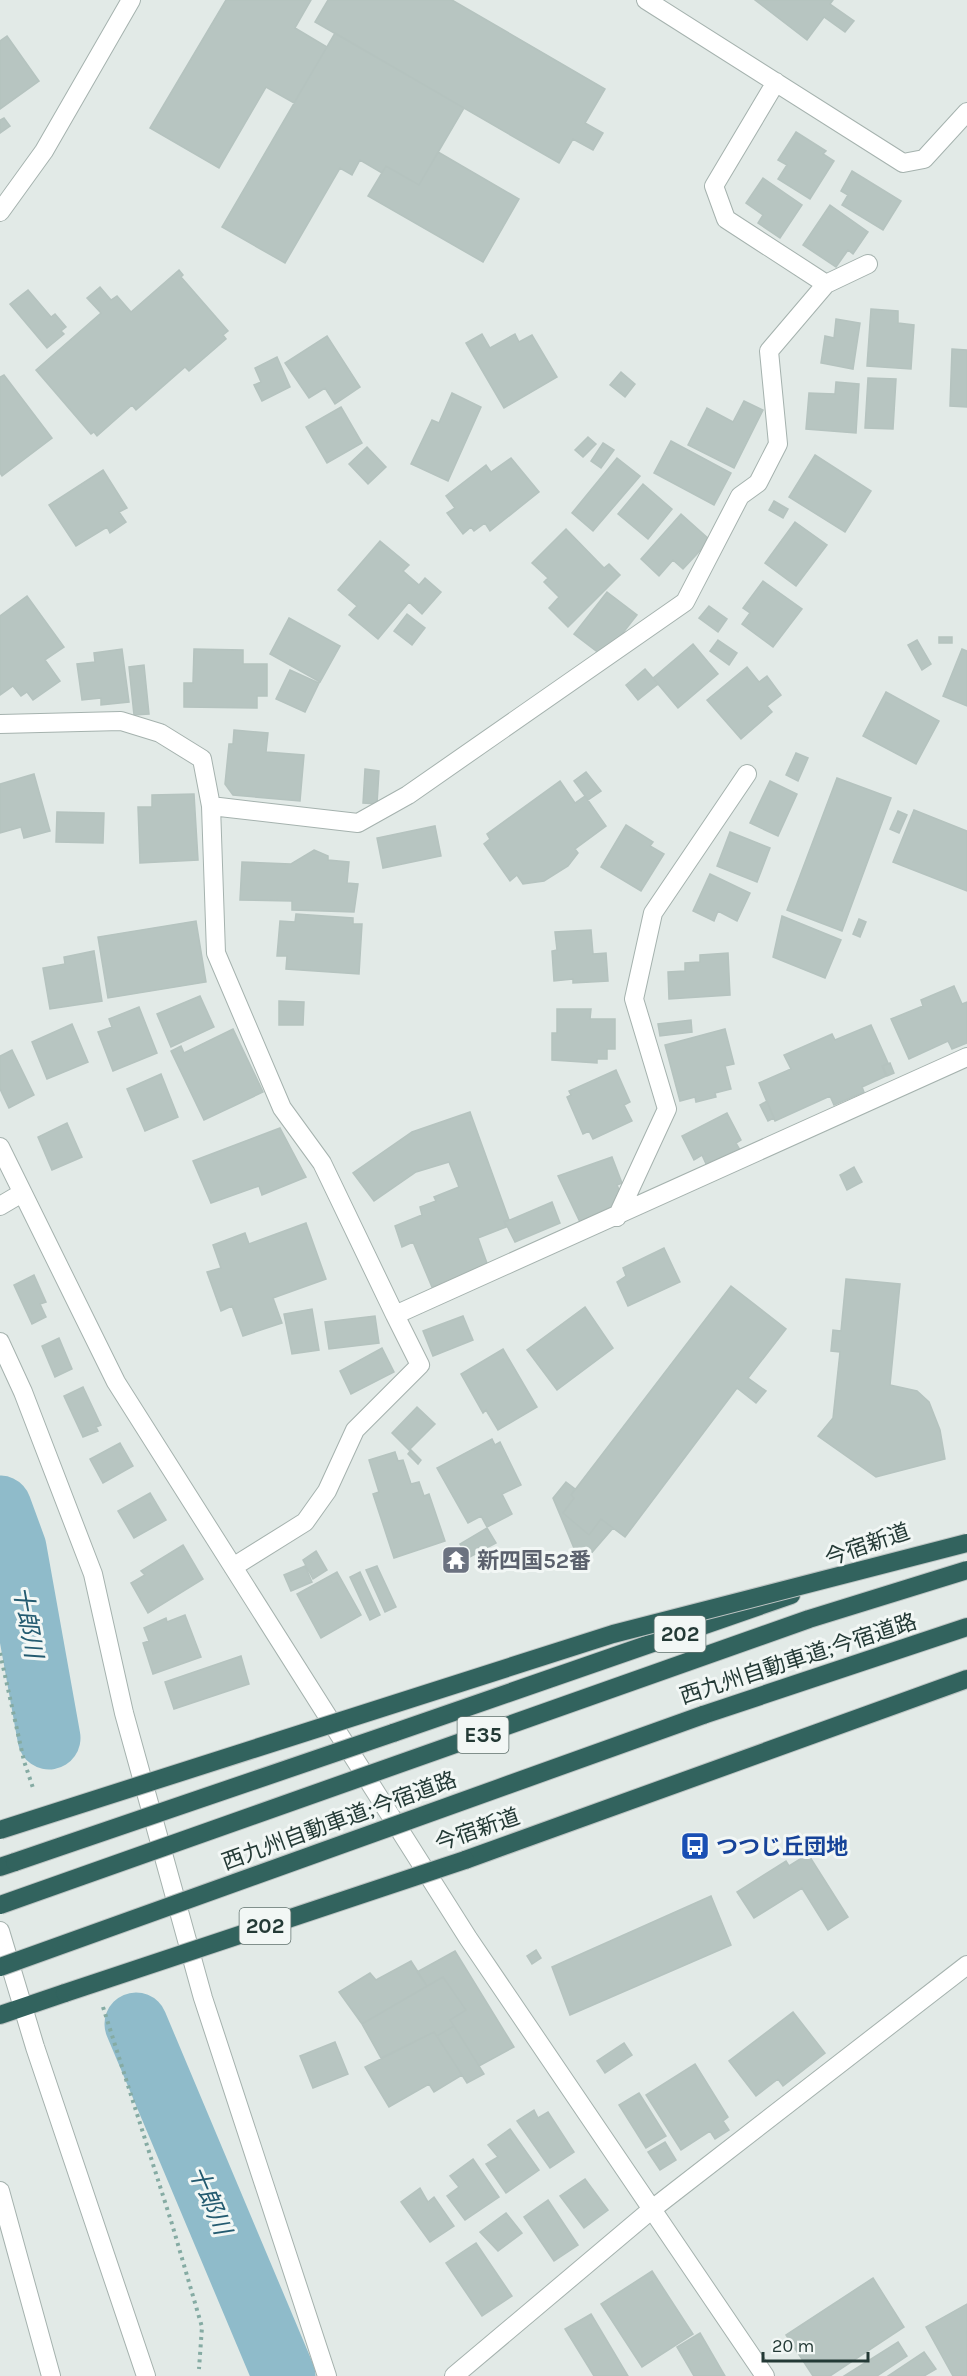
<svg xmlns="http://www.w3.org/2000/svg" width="967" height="2376" font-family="Karla,'Noto Sans JP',sans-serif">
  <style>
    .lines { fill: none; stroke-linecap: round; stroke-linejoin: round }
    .river { stroke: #8fbbca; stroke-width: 63 }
    .building { fill: #b7c5c1; stroke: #b5c3bf; stroke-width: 1.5 }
    .minor-casing { stroke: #a5b2ae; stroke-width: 20 }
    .highway-casing { stroke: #bdc4c3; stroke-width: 20 }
    .path { stroke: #85aba3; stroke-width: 4; stroke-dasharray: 3 4.5; stroke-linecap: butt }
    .minor { stroke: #fff; stroke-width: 18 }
    .highway { stroke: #32635e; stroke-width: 18 }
    .highway-bridge-casing { stroke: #bdc4c3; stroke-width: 20; stroke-linecap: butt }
    .highway-bridge { stroke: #32635e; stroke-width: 18 }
    .labels { text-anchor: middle; stroke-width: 6; stroke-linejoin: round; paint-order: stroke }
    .shield { fill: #f2f7f5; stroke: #62736f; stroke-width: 1.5 }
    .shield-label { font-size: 21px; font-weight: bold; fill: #243a36 }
    .street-label { font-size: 22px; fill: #243a36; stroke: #f2f7f5 }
    .worship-label { font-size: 22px; font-weight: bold; fill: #5b616d; stroke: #f2f7f5; text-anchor: start }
    .transit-label { font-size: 22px; font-weight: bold; fill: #164399; stroke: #f2f7f5; text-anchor: start }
    .water-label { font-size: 24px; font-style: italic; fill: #245b70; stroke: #f2f7f5 }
  </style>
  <rect width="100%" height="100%" fill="#e2eae7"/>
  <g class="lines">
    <path class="river" d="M0 1507 15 1548 49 1738
      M136 2024 284 2376"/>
  </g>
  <path class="building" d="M226 0H311L295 28 327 47 294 103 266 87 219 168 150 128Z
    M328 0H452L605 89 585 123 603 133 593 150 573 139 559 163 315 22Z
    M755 0H833L830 4 854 21 845 32 824 17 807 40Z
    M335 33 464 108 419 185 386 166 382 173 360 160 352 175 340 168 285 263 222 227Z
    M7 36 39 81 0 109V41Z
    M4 118 10 126 0 133V120Z
    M796 132 826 151 823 154 834 161 810 199 778 179 787 165 778 160Z
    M438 152 519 199 483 262 368 196 386 166 419 185Z
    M852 171 901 201 883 230 842 205 848 195 841 191Z
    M763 178 802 205 780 238 758 223 763 215 746 203Z
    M830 205 868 232 853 254 848 250 836 267 803 245Z
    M179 270 183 275 181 277 228 331 223 335 226 339 189 371 185 367 136 410 132 405 97 436 94 432 91 434 36 370 101 313 87 298 100 287 111 300 117 296 131 312Z
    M28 290 51 317 55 314 66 327 61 331 64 334 47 348 10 304Z
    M871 309 898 311V323L914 325 911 369 867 366Z
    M836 319 860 323 853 369 821 363 825 336 834 338Z
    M482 334 490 348 515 334 519 342 532 335 557 377 504 408 466 343Z
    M327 336 360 387 335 404 325 388 309 398 285 363Z
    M952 349 967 350V407L950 406Z
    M277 357 290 387 262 401 254 385 261 382 255 368Z
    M621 372 635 384 625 397 610 385Z
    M4 375 52 438 2 476 0 473V377Z
    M868 378 896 379 893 429 865 428Z
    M836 382 859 384 856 433 806 429 809 393 835 394Z
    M452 393 481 407 448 481 411 464 432 420 439 423Z
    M744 401 763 410 734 468 688 445 707 408 733 422Z
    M341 407 362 443 327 463 306 427Z
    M588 437 596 444 583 457 575 450Z
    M671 441 731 473 714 505 654 473Z
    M603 443 614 450 601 468 591 461Z
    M367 447 386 467 368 484 349 464Z
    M815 455 871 491 845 532 789 497Z
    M511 458 539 492 490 531 485 523 474 531 471 527 463 534 447 513 455 508 446 496 486 465 491 472Z
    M617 458 640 476 593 531 572 513Z
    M103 470 127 508 119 512 126 522 110 533 107 527 76 546 49 505Z
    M643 484 672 509 648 539 618 514Z
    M774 501 788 509 783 518 769 510Z
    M681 514 710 540 683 569 673 560 659 576 641 559Z
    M795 522 827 545 796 586 765 563Z
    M566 529 604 568 609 564 620 575 568 627 549 608 559 597 544 582 548 578 532 563Z
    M380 541 409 565 403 571 419 585 425 578 441 592 422 614 409 602 378 639 349 615 357 606 338 590Z
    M763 581 802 609 773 647 742 624 750 613 743 608Z
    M607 592 637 615 604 657 574 634Z
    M27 596 64 647 45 660 60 681 33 700 27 692 21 696 13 686 0 695V616Z
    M709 606 727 619 718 632 699 618Z
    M407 614 425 628 412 645 394 631Z
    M289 618 340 646 320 682 270 654Z
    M939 637H952V643H939Z
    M718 640 737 653 729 665 710 651Z
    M917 640 931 664 922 670 908 645Z
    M693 644 718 674 678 708 653 678Z
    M122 649 129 702 101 705V698L82 700 77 664 95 662 94 653Z
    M194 649 243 650V664H267V696H257V708L184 707V683H193Z
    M962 649 967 651V706L943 696Z
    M144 665 149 714 134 715 129 667Z
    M747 667 759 682 767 676 781 695 767 706 772 712 741 739 707 700Z
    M645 669 658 684 638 700 626 685Z
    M290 670 319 683 305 712 276 699Z
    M886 692 939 721 916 764 863 736Z
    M234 730 268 733 266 752 304 755 300 801 233 795 225 784 229 744H233Z
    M796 753 808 758 798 781 786 775Z
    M365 769 379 771 377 804 363 803Z
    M586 772 601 791 588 800 574 781Z
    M34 774 50 831 24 838 21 827 0 833V784Z
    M837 778 891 798 842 931 787 910Z
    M560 781 575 803 585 796 606 826 575 849 578 853 568 866 544 881 523 884 517 875 510 881 484 844 490 839 487 834Z
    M770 781 797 794 778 836 750 823Z
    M194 794 198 860 140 863 138 807H152V795Z
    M914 810 967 831V891L893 862Z
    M898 811 907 815 899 833 890 829Z
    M57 812 104 813 103 843 56 842Z
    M626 825 653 842 650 846 664 854 641 891 601 867Z
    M435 826 441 856 383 868 377 838Z
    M730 832 770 848 757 882 717 866Z
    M314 850 328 856V860L349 862 347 883 358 884 354 912 292 910V901L240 900 242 862 291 864Z
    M710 874 750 893 737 921 718 911 714 921 693 911Z
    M296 914 353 918V924H362L359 974 286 969 287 956H277L280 921 295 922Z
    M782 916 841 940 825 978 773 957Z
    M859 919 866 922 860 937 853 934Z
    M196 921 206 982 108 998 98 937Z
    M591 930 593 954 606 953 608 981 573 983V979L554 981 552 951 557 950 555 932Z
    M94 951 102 1001 50 1009 43 968 65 964 64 957Z
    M728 953 730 995 669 999 668 972 685 971V963L700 962V955Z
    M954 986 962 1004 967 1002V1043L952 1049 948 1041 909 1059 891 1019 923 1006 921 1000Z
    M200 996 214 1027 171 1047 157 1014Z
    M279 1001 304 1002 303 1025H279Z
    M139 1007 157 1053 113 1071 98 1032 112 1027 109 1019Z
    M557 1009H591L590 1019H615V1049H607V1059H597V1063L552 1060V1033H557Z
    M691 1020 692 1032 660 1036 658 1024Z
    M72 1024 88 1062 47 1079 32 1042Z
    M871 1025 888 1063 882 1066 886 1076 862 1087 864 1092 834 1105 830 1096 775 1121 759 1083 791 1069 784 1055 832 1034 835 1040Z
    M233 1029 263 1092 204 1120 171 1051 181 1046 184 1053Z
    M725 1029 734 1064 725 1066 731 1089 715 1093 716 1097 696 1102 695 1097 680 1101 665 1045Z
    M12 1050 34 1095 9 1108 0 1089V1056Z
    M890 1063 894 1073 887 1076 883 1066Z
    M616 1070 630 1102 624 1105 632 1121 593 1139 589 1131 583 1134 567 1097 571 1095 569 1091Z
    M161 1074 178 1117 145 1131 127 1089Z
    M767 1101 774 1118 768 1121 760 1105Z
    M470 1112 509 1220 504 1221 506 1227 478 1238 488 1266 432 1287 413 1242 402 1247 395 1226 422 1215 420 1207 436 1201 434 1197 459 1187 449 1162 416 1172 374 1201 353 1173 412 1132Z
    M727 1113 741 1140 736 1143 740 1150 707 1166 702 1155 694 1160 682 1136Z
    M67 1123 82 1157 52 1170 38 1137Z
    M280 1128 306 1177 262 1195 259 1186 211 1203 193 1161Z
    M612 1157 622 1183 617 1185 623 1199 617 1207 580 1222 558 1176Z
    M854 1167 862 1182 847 1190 840 1175Z
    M552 1202 560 1223 515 1242 505 1222Z
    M306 1223 326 1279 273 1298 282 1323 243 1336 232 1306 221 1311 207 1272 221 1268 213 1245 245 1233 249 1244Z
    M664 1248 680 1282 628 1306 617 1282 626 1276 623 1268Z
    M34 1275 46 1302 40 1304 46 1317 32 1324 14 1285Z
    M846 1279 900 1284 890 1385 917 1391 929 1402 940 1430 945 1459 876 1477 818 1436 833 1418 840 1352 831 1351 833 1330 841 1331Z
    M731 1286 786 1329 748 1378 766 1391 756 1403 737 1388 625 1537 601 1519 589 1535 563 1513 574 1498 571 1495Z
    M585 1307 613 1348 557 1390 527 1350Z
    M312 1309 319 1350 292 1354 284 1314Z
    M375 1316 379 1343 329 1349 325 1322Z
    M463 1316 473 1340 433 1356 423 1331Z
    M59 1338 72 1369 55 1377 42 1346Z
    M382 1348 394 1372 351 1394 340 1371Z
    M503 1349 537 1407 498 1430 486 1410 483 1413 461 1374Z
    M83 1387 101 1425 96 1427 98 1431 83 1437 64 1396Z
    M417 1407 435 1424 409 1450 392 1433Z
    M492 1439 495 1445 500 1442 521 1485 502 1494 512 1514 487 1527 481 1516 468 1523 437 1468Z
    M120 1443 133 1466 103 1483 90 1459Z
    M411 1450 421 1460 418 1464 408 1454Z
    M395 1452 398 1461 403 1460 411 1484 419 1482 424 1496 429 1494 445 1541 394 1558 373 1494 379 1492 369 1460Z
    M566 1482 575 1489 571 1495 574 1498 563 1513 589 1535 601 1519 613 1528 581 1565 553 1498Z
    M150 1493 166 1520 134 1538 118 1511Z
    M487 1528 496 1543 468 1558 460 1544Z
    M183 1545 203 1579 148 1613 131 1583 145 1575 141 1571Z
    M316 1551 327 1570 313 1579 303 1560Z
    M305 1566 312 1582 291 1591 284 1575Z
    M377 1566 396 1607 385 1612 366 1570Z
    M337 1572 361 1615 321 1638 297 1594Z
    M360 1572 380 1615 370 1620 350 1577Z
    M185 1615 201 1657 153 1674 143 1643 149 1641 144 1628 166 1618 167 1622Z
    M241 1656 249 1684 174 1709 165 1682Z
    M808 1854 848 1917 828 1930 802 1888 754 1918 737 1892 786 1861 789 1866Z
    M711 1896 731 1945 570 2015 552 1967Z
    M536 1950 541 1958 532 1964 527 1956Z
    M455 1951 514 2047 479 2066 450 2020 466 2010 443 1977 427 1986 417 1972Z
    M411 1961 427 1986 362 2024 339 1992 370 1973 376 1980Z
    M443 1977 466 2010 450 2020 454 2026 437 2036 434 2032 381 2058 362 2024Z
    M793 2012 825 2053 783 2086 778 2079 756 2096 729 2061Z
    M454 2026 484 2074 467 2083 437 2036Z
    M434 2032 462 2075 434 2092 429 2084 389 2107 365 2067Z
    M335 2042 348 2074 313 2088 300 2056Z
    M624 2043 632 2055 605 2073 597 2061Z
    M695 2064 728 2117 723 2121 729 2130 715 2139 710 2131 681 2150 646 2095Z
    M639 2093 666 2136 646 2148 619 2105Z
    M534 2110 538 2118 548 2112 574 2152 550 2168 517 2121Z
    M510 2129 539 2170 506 2193 486 2164 498 2157 488 2145Z
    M665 2142 676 2160 660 2170 648 2152Z
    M473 2159 499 2197 465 2220 447 2196 459 2187 450 2176Z
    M585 2179 608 2210 584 2228 560 2196Z
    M420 2188 428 2202 434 2197 454 2226 430 2242 401 2202Z
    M548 2200 578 2245 554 2261 524 2217Z
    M506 2213 522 2233 498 2251 480 2232Z
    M476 2243 512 2296 482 2316 446 2263Z
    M652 2271 693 2334 642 2367 601 2304Z
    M873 2278 904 2327 830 2376H813L786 2335Z
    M967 2304V2376H953L926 2327Z
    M591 2314 628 2376H594L565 2329Z
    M700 2333 725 2376H694L677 2347Z
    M898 2342 907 2356 877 2376H844Z
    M924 2352 936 2369 924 2376H888Z"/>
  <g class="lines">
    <g class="minor-casing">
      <path id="minor" d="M646 0 903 163 924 159 967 112
        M776 82 714 186 726 219 826 284 868 264
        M0 212 44 151 131 0
        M0 724 121 721 160 733 202 759 211 806 358 823 408 795 685 602 740 496 758 483 778 444 769 351 826 284
        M211 806 216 953 282 1108 322 1163 395 1315 967 1057
        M0 1147 116 1382 468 1938 765 2376
        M0 1206 22 1193
        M617 1217 667 1109 634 999 653 913 747 774
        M0 1342 23 1392 93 1574 124 1713 203 1998 327 2376
        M233 1567 305 1522 327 1491 355 1430 420 1365 395 1315
        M0 1931 35 2047 146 2376
        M0 2191 51 2376
        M454 2376 651 2210 967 1965"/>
    </g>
    <g class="highway-casing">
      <path id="highway" d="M703 1715 967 1627
        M393 1733 791 1595
        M465 1860 967 1679
        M0 1867 15 1862
        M0 2015 65 1993"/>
    </g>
    <path class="path" d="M0 1653 24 1761 34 1791
      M103 2007 172 2224 202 2327 199 2369"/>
    <use href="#minor" class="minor"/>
    <use href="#highway" class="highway"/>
    <g class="highway-bridge-casing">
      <path id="highway-bridge" d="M0 1830 613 1634 967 1543
        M15 1862 393 1733
        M0 1905 809 1619 967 1570
        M0 1967 703 1715
        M65 1993 465 1860"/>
    </g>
    <use href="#highway-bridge" class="highway-bridge"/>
  </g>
  <defs>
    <g id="temple-square" transform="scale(1.5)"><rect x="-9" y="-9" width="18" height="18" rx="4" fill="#6b7280" stroke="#f2f7f5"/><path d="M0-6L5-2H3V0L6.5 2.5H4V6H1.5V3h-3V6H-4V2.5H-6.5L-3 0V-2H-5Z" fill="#fff"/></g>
    <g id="bus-square" transform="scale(1.5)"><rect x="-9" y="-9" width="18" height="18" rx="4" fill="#1a4fb4" stroke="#f2f7f5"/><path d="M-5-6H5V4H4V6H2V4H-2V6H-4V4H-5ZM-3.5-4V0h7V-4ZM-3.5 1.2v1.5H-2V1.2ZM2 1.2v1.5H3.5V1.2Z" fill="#fff"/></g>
  </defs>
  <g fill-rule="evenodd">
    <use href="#temple-square" x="456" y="1560"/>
    <use href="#bus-square" x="695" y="1846"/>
  </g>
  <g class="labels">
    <g class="shield">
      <rect x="654.5" y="1616" width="51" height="36" rx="4.5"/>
      <rect x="457.5" y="1717" width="51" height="36" rx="4.5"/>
      <rect x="239.5" y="1908" width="51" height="36" rx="4.5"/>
    </g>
    <g class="shield-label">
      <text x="680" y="1641">202</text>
      <text x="483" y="1742">E35</text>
      <text x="265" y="1933">202</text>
    </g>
    <g class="street-label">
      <text transform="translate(867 1544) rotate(-19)" y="8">今宿新道</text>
      <text transform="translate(798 1658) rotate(-18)" y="8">西九州自動車道;今宿道路</text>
      <text transform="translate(339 1820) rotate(-20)" y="8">西九州自動車道;今宿道路</text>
      <text transform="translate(477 1829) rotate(-19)" y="8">今宿新道</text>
    </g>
    <g class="worship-label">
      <text x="477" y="1568">新四国52番</text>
    </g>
    <g class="transit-label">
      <text x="716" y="1854">つつじ丘団地</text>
    </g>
    <g class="water-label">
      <text transform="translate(28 1622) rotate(80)" y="8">十郎川</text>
      <text transform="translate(210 2200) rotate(67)" y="8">十郎川</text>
    </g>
  </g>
  <path d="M763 2352v9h105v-9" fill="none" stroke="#243a36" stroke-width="3"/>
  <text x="772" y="2352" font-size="18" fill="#243a36" stroke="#f2f7f5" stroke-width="4.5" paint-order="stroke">20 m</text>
</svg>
